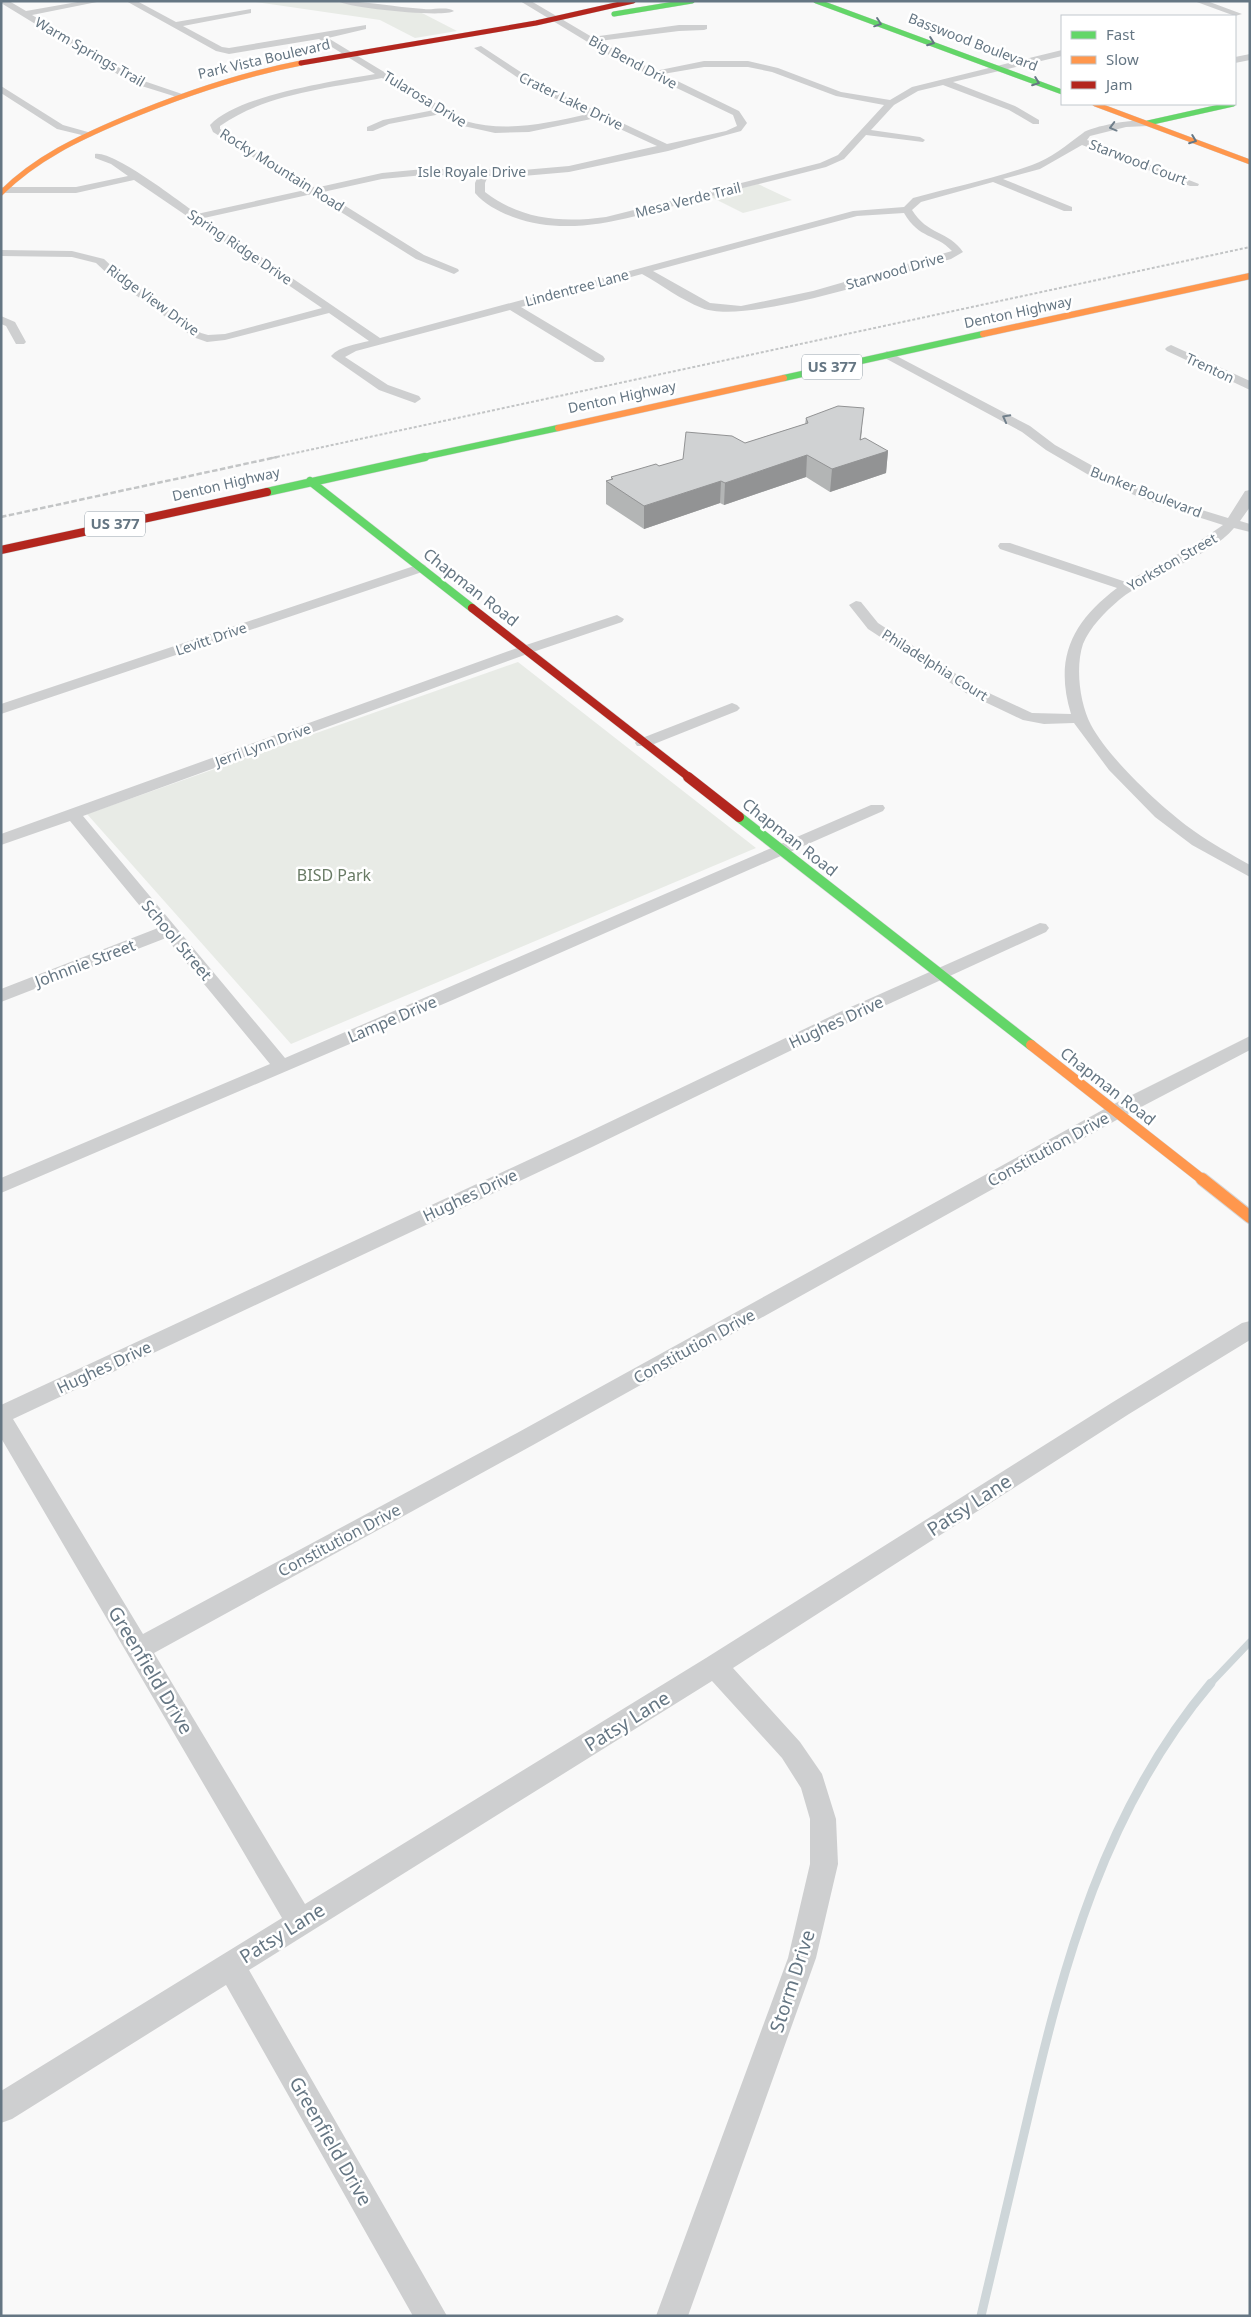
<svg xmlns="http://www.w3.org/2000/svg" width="1251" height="2317" font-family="'Noto Sans',sans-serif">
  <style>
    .green { fill: #e8ebe6 }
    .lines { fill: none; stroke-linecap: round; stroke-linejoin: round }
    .stream-far1 { stroke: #ced6d9; stroke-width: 7 }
    .stream { stroke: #ced6d9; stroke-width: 9 }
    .fast-far3-casing { stroke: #d5d6d7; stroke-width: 5.5 }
    .fast-far2-casing { stroke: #d5d6d7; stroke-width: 7 }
    .fast-far1-casing { stroke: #d5d6d7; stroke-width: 9 }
    .fast-casing { stroke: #d5d6d7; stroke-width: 11 }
    .slow-far3-casing { stroke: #d5d6d7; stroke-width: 5.5 }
    .slow-far2-casing { stroke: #d5d6d7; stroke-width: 7 }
    .slow-far1-casing { stroke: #d5d6d7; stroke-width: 11 }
    .slow-casing { stroke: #d5d6d7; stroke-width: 14 }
    .jam-far2-casing { stroke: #d5d6d7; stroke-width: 5.5 }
    .jam-far1-casing { stroke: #d5d6d7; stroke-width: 9 }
    .jam-casing { stroke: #d5d6d7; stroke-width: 11 }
    .street { fill: #cecfd0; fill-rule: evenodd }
    .fast-far3 { stroke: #63d668; stroke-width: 5 }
    .fast-far2 { stroke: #63d668; stroke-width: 6 }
    .fast-far1 { stroke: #63d668; stroke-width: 8 }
    .fast { stroke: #63d668; stroke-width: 10 }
    .slow-far3 { stroke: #ff974d; stroke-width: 5 }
    .slow-far2 { stroke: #ff974d; stroke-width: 6 }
    .slow-far1 { stroke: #ff974d; stroke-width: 10 }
    .slow { stroke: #ff974d; stroke-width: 12 }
    .jam-far2 { stroke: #b3261e; stroke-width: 5 }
    .jam-far1 { stroke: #b3261e; stroke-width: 8 }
    .jam { stroke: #b3261e; stroke-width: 10 }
    .rail-far1 { stroke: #c3c5c6; stroke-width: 2; stroke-dasharray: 3 2; stroke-linecap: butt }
    .rail { stroke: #c3c5c6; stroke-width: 2.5; stroke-dasharray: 5.5 2.5; stroke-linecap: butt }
    .wall { fill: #b3b5b5 }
    .shaded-wall { fill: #929394 }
    .building { fill: #d0d2d3; stroke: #929394 }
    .oneway { stroke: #657683 }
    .oneway2 { stroke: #707f8b }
    .labels { text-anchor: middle; stroke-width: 5; stroke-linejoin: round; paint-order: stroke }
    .far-street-label { font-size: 14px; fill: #657683; stroke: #fff }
    .shield { fill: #fff; stroke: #939fa8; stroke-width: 1 }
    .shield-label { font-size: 15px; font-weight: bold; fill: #657683 }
    .street-label { font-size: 16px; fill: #657683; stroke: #fff }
    .park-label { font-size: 16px; fill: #687a64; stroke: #fff }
    .near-street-label { font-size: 19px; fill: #657683; stroke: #fff }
  </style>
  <rect width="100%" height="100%" fill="#f9f9f9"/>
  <path class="green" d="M248 1H330L422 13 457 31 415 38 380 20Z
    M758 184 792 200 743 213 709 196Z
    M518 662 756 848 291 1044 87 814Z"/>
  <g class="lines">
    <path class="stream-far1" d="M1210 1684 1250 1642"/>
    <path class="stream" d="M981 2316C996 2251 1012 2186 1027 2121 1063 1964 1105 1808 1211 1683"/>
    <g class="fast-far3-casing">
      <path id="fast-far3" d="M816 1 1062 92
        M614 14 692 1
        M1148 123 1233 104"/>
    </g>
    <g class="fast-far2-casing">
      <path id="fast-far2" d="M784 378 983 334
        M419 458 558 428"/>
    </g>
    <g class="fast-far1-casing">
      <path id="fast-far1" d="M310 481 472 608
        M267 492 425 457"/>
    </g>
    <g class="fast-casing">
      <path id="fast" d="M739 817 1031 1045"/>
    </g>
    <g class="slow-far3-casing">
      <path id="slow-far3" d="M1095 104 1250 162
        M1 193C36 158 79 138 124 119 181 95 239 75 301 63"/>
    </g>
    <g class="slow-far2-casing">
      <path id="slow-far2" d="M983 334 1250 276
        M558 428 784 378"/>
    </g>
    <g class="slow-far1-casing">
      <path id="slow-far1" d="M1031 1045 1203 1180"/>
    </g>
    <g class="slow-casing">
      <path id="slow" d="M1202 1179 1250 1217"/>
    </g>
    <g class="jam-far2-casing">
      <path id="jam-far2" d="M301 63 536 23 633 1"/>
    </g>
    <g class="jam-far1-casing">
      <path id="jam-far1" d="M1 550 267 492
        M472 608 690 778"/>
    </g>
    <g class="jam-casing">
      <path id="jam" d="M688 777 739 817"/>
    </g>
    <path class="street" d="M1 1H9L26 11 83 1H102L32 15 138 79 185 95 180 98 132 83 1 3Z
      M126 1H137L176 22 251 9V13L183 26 222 47 229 48 366 25V29L328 38 465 121C507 133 547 123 588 114L533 88 474 48 481 46 539 84 667 144 726 131 737 126 733 115 614 58 520 1H531L592 37 679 25H707V29L704 30 679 31 599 41 655 71 704 61H748L778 68 841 92 890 100 912 87 1062 50V56L953 82 1015 106 1039 120V124H1033L1009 110 943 85 918 91 894 105 871 130 920 137 925 140 923 142 866 135 844 159 826 167C784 178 742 188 700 199 640 214 575 240 513 217 500 212 485 205 475 193V183L478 176 424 175 382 179 323 192 424 255 458 269 459 271 454 274 416 259 312 194 204 218 380 338 853 211 904 207 913 198C953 187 993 179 1032 165 1050 159 1068 144 1083 133 1092 126 1145 116 1153 123L1148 126 1126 127 1090 136 1087 140 1199 184 1198 186H1190L1082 145 1040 169 1003 179 1072 207V211H1064L993 182 921 202 912 210C927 235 949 231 963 252L951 259C901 273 746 326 702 308 681 300 662 285 642 274L521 307 603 356 605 359 603 362H595L510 310 356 351 345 357 388 385 419 396 421 399 415 403 379 390 333 358 331 356C340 346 357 344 369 341L329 313 225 340 207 342 193 337 111 277 96 263 72 257 1 256V250L72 251 104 259 119 273 201 333 208 335 225 334 322 308 134 180 76 193H1V187H76L128 176 111 164 95 158V154C113 150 179 201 197 214L305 190 213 132 210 125C238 95 335 81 375 74L319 39 229 54 216 51ZM704 67H748L772 72 836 96 884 105 838 155 820 163 606 217C562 223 521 220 485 192V183L488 176H523L569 172 668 151 741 131 747 123 739 111 663 74ZM382 78 434 110 383 120 367 127V131H373L389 124 441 114 459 125 495 133 529 132 596 118 657 146 569 166 523 170 424 169 382 173 315 188 220 129V126C265 94 329 88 382 78ZM904 213C920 240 935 233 952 251L813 291 741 306 710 303 653 271 857 216Z
      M337 1C366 1 394 7 424 9 433 10 447 6 454 11 445 18 348 8 337 1Z
      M1194 1H1207L1242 14 1235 16Z
      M1250 54V60L1235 63V57Z
      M1 86 63 125 95 134 90 137 57 129 1 93Z
      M1 316 15 322 26 342 24 344H16L6 326 1 324Z
      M1171 345 1250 381V390L1167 351 1165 349 1167 347Z
      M887 351 1030 426 1055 445 1109 475 1166 499 1228 518 1245 491 1250 490V507L1240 521 1250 524V532L1234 528C1209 558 1152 573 1119 600 1105 612 1090 627 1083 644 1075 668 1080 704 1091 725 1109 759 1163 809 1194 831 1212 844 1231 854 1250 865V877L1192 845 1155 817 1109 770 1074 723 1044 724 1023 720 966 693 868 629 849 605 856 601 861 602 878 623 976 687 1032 713 1071 714C1054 658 1072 622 1117 588L1000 549 998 546 1000 543H1010L1126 582 1191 547 1223 525 1157 504 1099 481 1046 450 1022 432 883 357 881 355Z
      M420 564 425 565 427 568 425 571 1 714V704Z
      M617 615 624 619 622 622 530 653 83 816 285 1058 871 805H883L885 808 883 811 455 999 1 1193V1178L270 1064 166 938 1 1002V989L158 928 70 821 1 845V834L520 647Z
      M732 703 737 705 740 708 737 711 649 746H637L635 743 637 740Z
      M1040 923 1046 924 1049 928 1046 932 858 1018 592 1147 13 1419 143 1634 517 1433 1108 1107 1250 1036V1050L1122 1117 533 1445 154 1653 305 1904 706 1658 1113 1402 1242 1323 1250 1321V1340L1129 1414 733 1668 800 1742 822 1774 836 1819 838 1864 816 1958 688 2316H656L788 1958 810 1864V1819L801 1788 782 1758 712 1681 249 1970 447 2316H413L226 1985 12 2119 1 2123V2091L282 1918 1 1438V1405L578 1137 844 1010Z"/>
    <use href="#fast-far3" class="fast-far3"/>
    <use href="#fast-far2" class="fast-far2"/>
    <use href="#fast-far1" class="fast-far1"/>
    <use href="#fast" class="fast"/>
    <use href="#slow-far3" class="slow-far3"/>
    <use href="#slow-far2" class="slow-far2"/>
    <use href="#slow-far1" class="slow-far1"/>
    <use href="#slow" class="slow"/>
    <use href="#jam-far2" class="jam-far2"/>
    <use href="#jam-far1" class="jam-far1"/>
    <use href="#jam" class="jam"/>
    <path class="rail-far1" d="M272 458 1250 247"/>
    <path class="rail" d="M1 517 277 457"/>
  </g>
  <path class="wall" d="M806 418 862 430 861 439 888 451 886 473 830 492 806 477 724 505 720 503 644 529 606 504V481L611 479V477L659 466 745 443 805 424Z"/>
  <path class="shaded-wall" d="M864 408 858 460 888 451 886 473 830 492 832 469 860 440Z
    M807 455 806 477 724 505 725 483Z
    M721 481 720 503 644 529V506Z"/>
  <path class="building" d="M838 406 864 408 860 440 865 438 888 451 832 469 807 455 725 483 721 481 644 506 606 481 613 479 611 477 639 469 656 464 659 466 683 459 686 432 732 436 745 443 808 423 806 418Z"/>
  <defs><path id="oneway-chevron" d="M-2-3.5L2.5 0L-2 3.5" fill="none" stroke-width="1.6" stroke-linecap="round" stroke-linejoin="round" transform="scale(1.25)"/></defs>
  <g class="oneway">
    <use href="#oneway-chevron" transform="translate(878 23) rotate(19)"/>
    <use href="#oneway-chevron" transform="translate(931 42) rotate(20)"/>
    <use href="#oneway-chevron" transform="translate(1036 82) rotate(21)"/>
    <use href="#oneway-chevron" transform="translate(1193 140) rotate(21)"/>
  </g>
  <g class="oneway2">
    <use href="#oneway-chevron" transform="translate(1113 127) rotate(165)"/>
    <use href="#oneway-chevron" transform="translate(1006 418) rotate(-152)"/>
  </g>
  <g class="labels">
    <g class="far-street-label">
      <text transform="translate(973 42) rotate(21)" y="5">Basswood Boulevard</text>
      <text transform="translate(90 52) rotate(30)" y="5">Warm Springs Trail</text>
      <text transform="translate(264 59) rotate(-13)" y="5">Park Vista Boulevard</text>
      <text transform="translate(633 62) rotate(28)" y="5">Big Bend Drive</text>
      <text transform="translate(425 99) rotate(31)" y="5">Tularosa Drive</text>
      <text transform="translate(571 101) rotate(26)" y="5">Crater Lake Drive</text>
      <text transform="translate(1138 162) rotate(21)" y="5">Starwood Court</text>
      <text transform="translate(282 170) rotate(32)" y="5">Rocky Mountain Road</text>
      <text x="472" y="177">Isle Royale Drive</text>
      <text transform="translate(688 200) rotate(-14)" y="5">Mesa Verde Trail</text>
      <text transform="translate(240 247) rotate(34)" y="5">Spring Ridge Drive</text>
      <text transform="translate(895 271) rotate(-16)" y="5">Starwood Drive</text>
      <text transform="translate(577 288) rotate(-15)" y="5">Lindentree Lane</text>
      <text transform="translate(153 300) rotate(36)" y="5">Ridge View Drive</text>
      <text transform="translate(1018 312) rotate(-12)" y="5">Denton Highway</text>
      <text transform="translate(1210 368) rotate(25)" y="5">Trenton</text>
      <text transform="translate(622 397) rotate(-12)" y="5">Denton Highway</text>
      <text transform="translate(226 484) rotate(-13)" y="5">Denton Highway</text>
      <text transform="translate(1146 492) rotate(21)" y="5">Bunker Boulevard</text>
      <text transform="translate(1172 562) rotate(-30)" y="5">Yorkston Street</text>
      <text transform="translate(211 639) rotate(-19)" y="5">Levitt Drive</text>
      <text transform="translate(935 665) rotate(32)" y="5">Philadelphia Court</text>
      <text transform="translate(263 745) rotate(-20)" y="5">Jerri Lynn Drive</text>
    </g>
    <g class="shield">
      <rect x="802" y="354.5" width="60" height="25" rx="4"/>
      <rect x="85" y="511.5" width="60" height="25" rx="4"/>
    </g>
    <g class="shield-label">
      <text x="832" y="372">US 377</text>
      <text x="115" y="529">US 377</text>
    </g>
    <g class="street-label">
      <text transform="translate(471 587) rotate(38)" y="6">Chapman Road</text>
      <text transform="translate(790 837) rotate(38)" y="6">Chapman Road</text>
      <text transform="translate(177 940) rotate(50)" y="6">School Street</text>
      <text transform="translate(85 963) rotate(-21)" y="6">Johnnie Street</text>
      <text transform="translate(392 1019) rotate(-23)" y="6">Lampe Drive</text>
      <text transform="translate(836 1022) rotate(-25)" y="6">Hughes Drive</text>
      <text transform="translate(1108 1086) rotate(38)" y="6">Chapman Road</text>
      <text transform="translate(1048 1149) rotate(-29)" y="6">Constitution Drive</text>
      <text transform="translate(470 1195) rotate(-25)" y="6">Hughes Drive</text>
      <text transform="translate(694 1346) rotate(-29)" y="6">Constitution Drive</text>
      <text transform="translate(104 1367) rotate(-25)" y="6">Hughes Drive</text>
      <text transform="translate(339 1540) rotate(-28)" y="6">Constitution Drive</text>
    </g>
    <g class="park-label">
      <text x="334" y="881">BISD Park</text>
    </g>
    <g class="near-street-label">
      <text transform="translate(969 1505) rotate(-33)" y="7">Patsy Lane</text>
      <text transform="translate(151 1670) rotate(59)" y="7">Greenfield Drive</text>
      <text transform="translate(627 1721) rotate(-32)" y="7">Patsy Lane</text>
      <text transform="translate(282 1933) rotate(-32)" y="7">Patsy Lane</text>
      <text transform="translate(792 1981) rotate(-72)" y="7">Storm Drive</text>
      <text transform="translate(331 2141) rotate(60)" y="7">Greenfield Drive</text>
    </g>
  </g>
  <rect width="1251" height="2317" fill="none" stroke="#657683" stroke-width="5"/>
  <rect x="1061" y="15" width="175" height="90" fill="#ffffff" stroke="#c1c8cd"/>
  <rect x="1071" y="31" width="25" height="8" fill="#63d668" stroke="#c1c8cd"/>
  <text x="1106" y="40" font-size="15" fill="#657683">Fast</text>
  <rect x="1071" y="56" width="25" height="8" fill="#ff974d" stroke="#c1c8cd"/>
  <text x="1106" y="65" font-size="15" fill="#657683">Slow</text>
  <rect x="1071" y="81" width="25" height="8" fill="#b3261e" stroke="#c1c8cd"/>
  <text x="1106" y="90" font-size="15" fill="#657683">Jam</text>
</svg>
